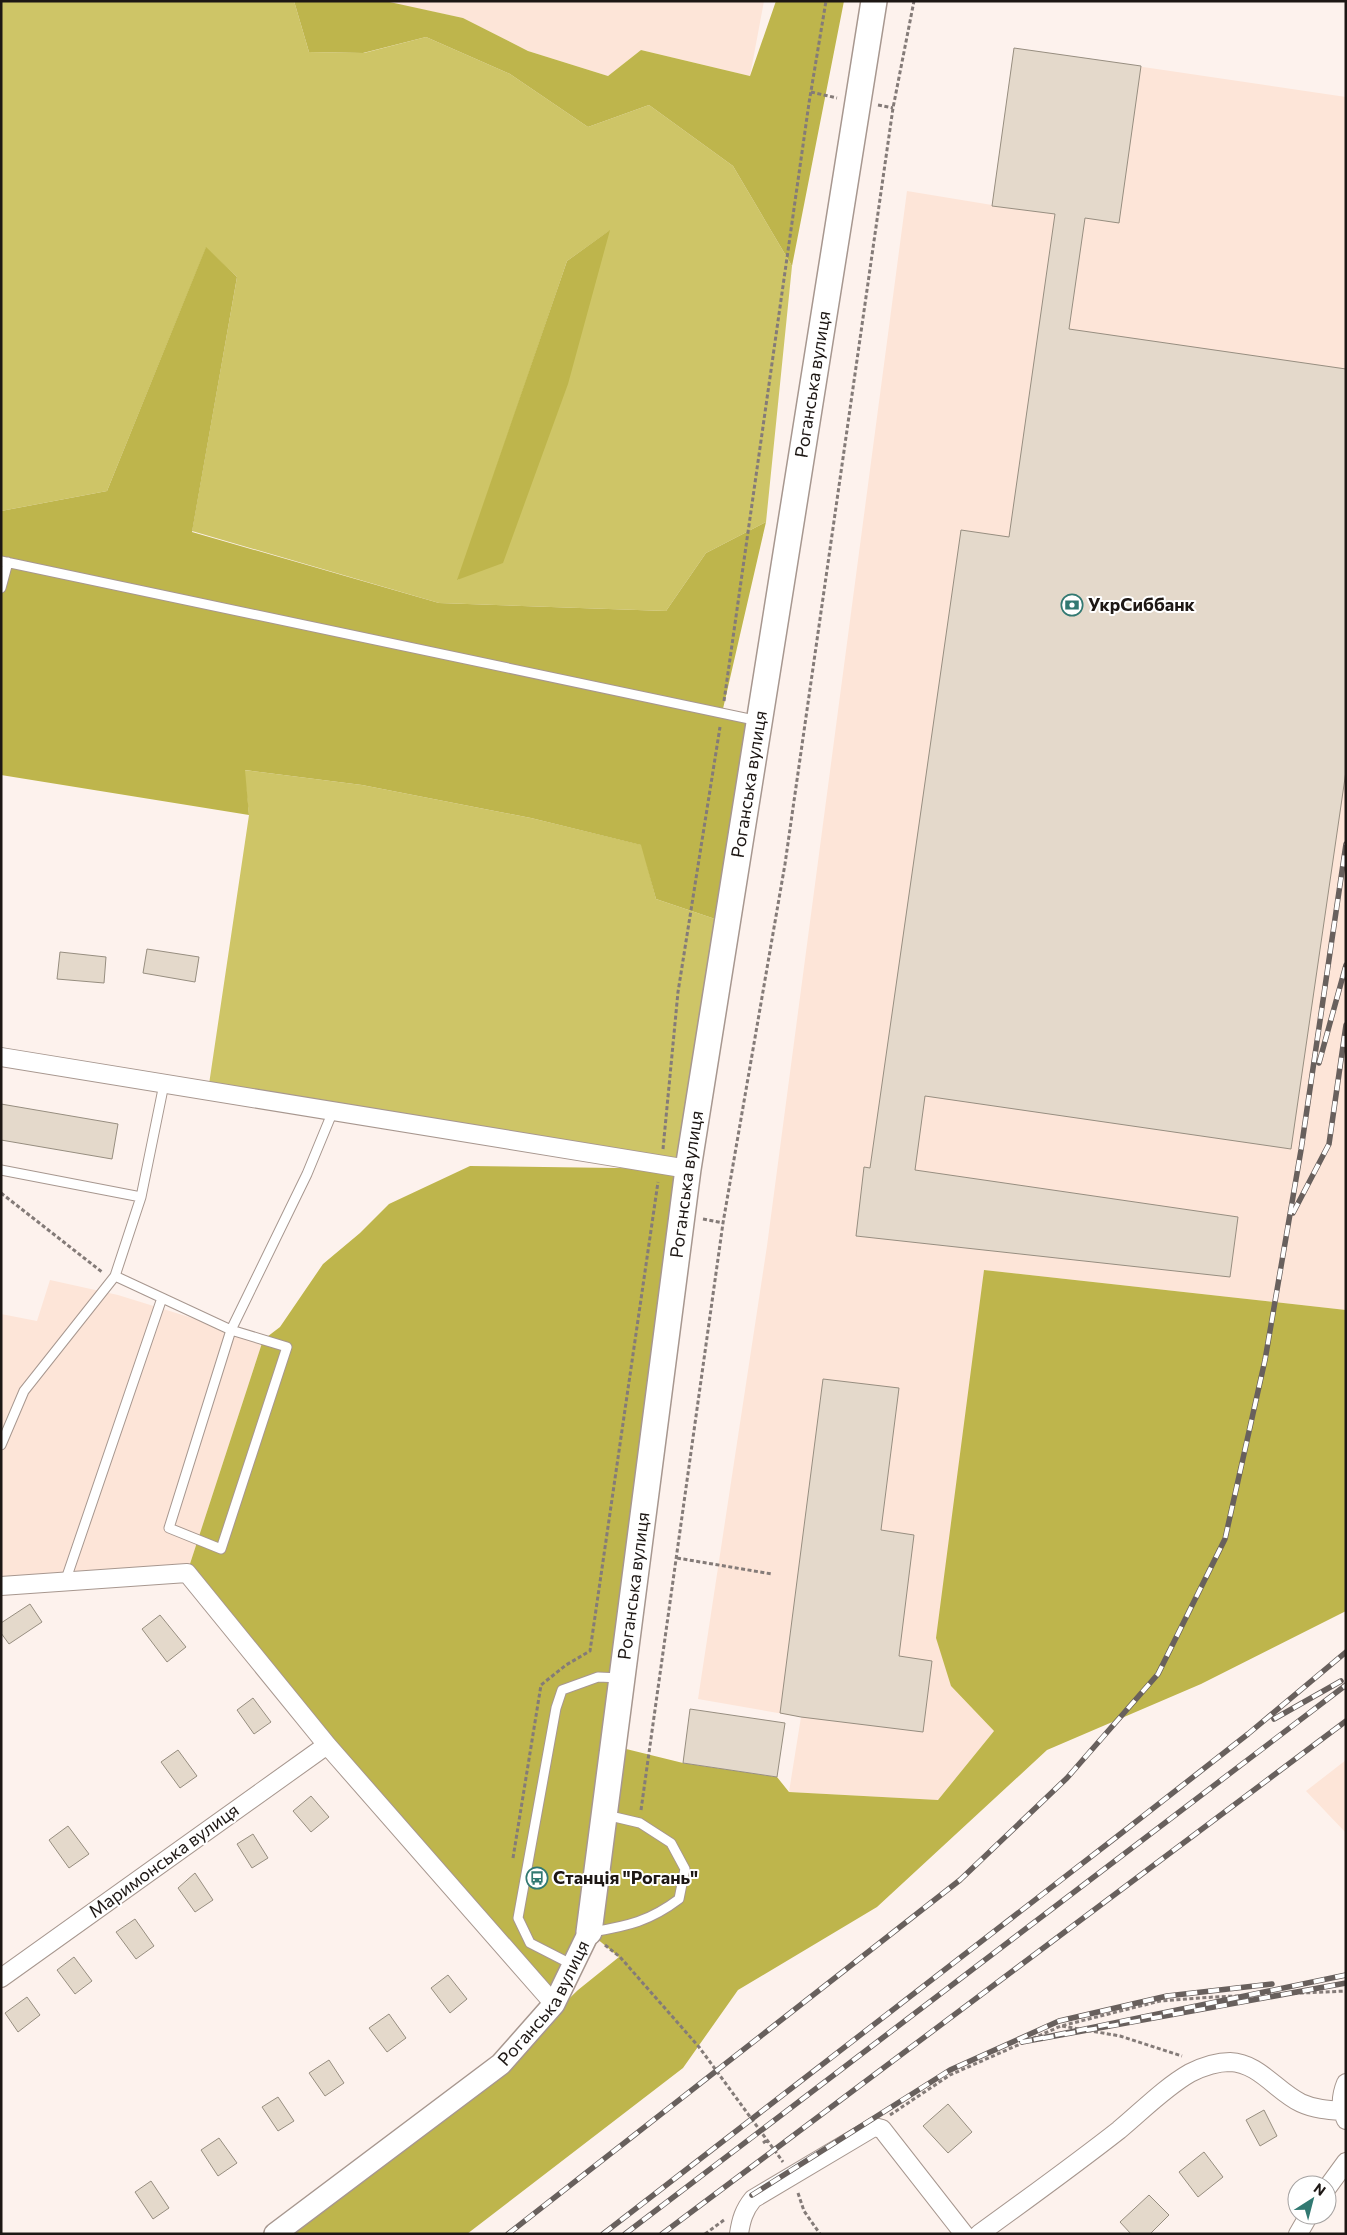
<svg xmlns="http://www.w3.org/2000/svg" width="1347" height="2235" font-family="Commissioner,sans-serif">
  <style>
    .built { fill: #fde5d8 }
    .green { fill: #cec567; fill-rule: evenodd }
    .forest { fill: #beb54c }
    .building { fill: #e4d9cb; stroke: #978e80 }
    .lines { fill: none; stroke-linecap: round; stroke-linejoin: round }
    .service-casing { stroke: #a7978f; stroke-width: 11 }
    .minor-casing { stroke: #a7978f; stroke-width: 20 }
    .tertiary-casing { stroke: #a7978f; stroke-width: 24 }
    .secondary-casing { stroke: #a7978f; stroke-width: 28 }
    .path { stroke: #847b78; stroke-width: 3; stroke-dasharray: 4 2.5; stroke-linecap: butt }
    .service { stroke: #fff; stroke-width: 9 }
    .minor { stroke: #fff; stroke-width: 18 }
    .tertiary { stroke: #fff; stroke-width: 21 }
    .secondary { stroke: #fff; stroke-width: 25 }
    .rail-casing { stroke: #68605d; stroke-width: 5.5 }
    .rail { stroke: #fff; stroke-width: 4; stroke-dasharray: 11; stroke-linecap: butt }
    .labels { text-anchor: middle; stroke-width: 4; stroke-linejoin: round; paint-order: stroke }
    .street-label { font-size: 18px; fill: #1d1714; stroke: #fff }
    .poi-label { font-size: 18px; font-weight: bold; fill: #1d1714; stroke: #fff; text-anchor: start }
  </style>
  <rect width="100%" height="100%" fill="#fdf2ed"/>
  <path class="built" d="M764 1 750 76 641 50 608 76 528 51 463 18 386 2Z
    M1014 48 1346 97V1310L984 1270 951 1686 994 1731 938 1800 789 1792 801 1717 698 1699 767 1246 907 191 992 205Z
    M50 1280 118 1295 263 1340 187 1573 1 1586V1314L37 1321Z
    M1346 1760V1833L1306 1791Z"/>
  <path class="green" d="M1 1H294L309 52 364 53 426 37 510 74 588 127 649 105 733 166 792 266 766 522 706 553 666 611 439 603 192 531 237 277 206 248 107 491 1 511ZM609 231 458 580 567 261Z
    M244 770 362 785 531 818 642 845 656 899 727 923 688 1169 208 1091 249 815Z"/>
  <path class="forest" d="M294 1H385L463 18 528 51 608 76 641 50 750 76 776 1H844L792 266 733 166 649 105 588 127 510 74 426 37 363 53 309 52Z
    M610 230 568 384 503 563 457 580 567 261Z
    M206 247 237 277 192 532 439 603 666 611 706 553 766 522 722 713 759 721 727 923 656 899 641 845 531 818 362 785 245 770 249 815 1 775V588L8 563 1 561V511L107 491Z
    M470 1166 688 1169 614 1746 683 1763 777 1777 789 1792 938 1800 994 1731 951 1686 936 1638 984 1270 1346 1310V1611L1201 1684 1047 1750 877 1907 738 1990 683 2068 467 2234H275L501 2064 578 1990 619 1957 590 1933 554 2004 187 1573 263 1340 280 1327 323 1264 360 1233 389 1204Z"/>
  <path class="building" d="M1014 48 1141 66 1119 223 1085 218 1069 329 1346 369V771L1291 1149 925 1096 915 1170 1238 1217 1230 1277 856 1236 864 1167 870 1168 961 530 1009 537 1055 214 992 206Z
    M147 949 199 957 195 982 143 973Z
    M60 952 106 957 104 983 57 979Z
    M1 1104 118 1124 112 1159 1 1140Z
    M823 1379 899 1388 881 1530 914 1535 899 1656 932 1661 923 1732 801 1717 780 1713Z
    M30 1604 42 1622 9 1644 1 1633V1623Z
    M160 1615 186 1647 167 1662 142 1629Z
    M253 1698 271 1722 254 1734 237 1710Z
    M690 1709 785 1723 777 1777 683 1763Z
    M178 1750 197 1776 180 1788 161 1762Z
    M311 1796 329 1817 311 1832 293 1811Z
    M68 1826 89 1854 69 1868 49 1840Z
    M253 1834 268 1858 252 1868 237 1844Z
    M195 1873 213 1900 195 1912 178 1888Z
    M135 1919 154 1946 136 1959 116 1932Z
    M74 1957 92 1981 75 1994 57 1970Z
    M448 1975 467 1999 450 2013 431 1988Z
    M27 1997 40 2015 18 2032 5 2013Z
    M389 2014 406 2038 387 2052 369 2028Z
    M329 2060 344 2083 325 2096 309 2073Z
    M278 2097 294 2121 278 2131 262 2107Z
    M948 2104 972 2132 948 2153 923 2126Z
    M1264 2110 1277 2136 1260 2146 1246 2120Z
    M219 2138 237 2163 218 2176 201 2150Z
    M1204 2152 1223 2177 1198 2197 1179 2172Z
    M151 2181 169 2208 153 2219 135 2192Z
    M1149 2195 1169 2215 1150 2234H1131L1120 2222Z"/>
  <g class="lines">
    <g class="service-casing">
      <path id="service" d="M1 561 759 721
        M1 588 8 562
        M1 1170 141 1197 164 1084
        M141 1197 115 1276 231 1330 287 1347 221 1549 169 1528 231 1330 307 1174 333 1111
        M1 1445 24 1391 115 1276
        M65 1582 162 1298
        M592 1932C628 1926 650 1921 679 1899L685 1869 671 1843 640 1823 606 1815
        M573 1965 530 1943 518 1918 556 1708 562 1690 598 1677 621 1678"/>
    </g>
    <g class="minor-casing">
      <path id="minor" d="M1 1057 688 1169
        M1 1586 187 1573 327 1745 554 2004
        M1 1978 327 1745
        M1346 2083C1341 2095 1340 2108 1346 2120
        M1327 2188 1346 2162
        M739 2234C741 2220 744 2210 753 2199L874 2127 882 2129 964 2234
        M979 2234C1026 2200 1073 2166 1119 2130 1142 2111 1164 2088 1190 2073 1202 2067 1216 2062 1230 2062 1259 2063 1276 2091 1301 2103 1314 2109 1328 2110 1342 2111
        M1298 2234 1309 2215"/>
    </g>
    <g class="tertiary-casing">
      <g id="tertiary">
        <path id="s1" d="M275 2234 501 2064 554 2004 589 1932"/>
      </g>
    </g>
    <g class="secondary-casing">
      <g id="secondary">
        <path id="s2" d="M589 1932 688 1169 874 1"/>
      </g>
    </g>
    <path class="path" d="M811 92 837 98
      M878 105 893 108
      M724 701 809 103 826 1
      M663 1149 678 992 720 727
      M1 1193 102 1272
      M703 1219 723 1223
      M677 1558 772 1574
      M641 1810 723 1223 785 864 893 108 914 1
      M513 1858 541 1685 566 1665 590 1651 658 1182
      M605 1945 620 1957 699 2047 783 2162
      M1062 2026 1120 2036 1182 2056
      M890 2115 950 2075 1061 2026 1160 2001 1214 1997 1346 1991
      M763 2143 767 2140
      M798 2193 804 2211 820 2234
      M705 2234 724 2220"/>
    <use href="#service" class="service"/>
    <use href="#minor" class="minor"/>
    <use href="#tertiary" class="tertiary"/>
    <use href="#secondary" class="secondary"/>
    <g class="rail-casing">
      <path id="rail" d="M1319 1063 1346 965
        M1293 1213 1329 1144 1346 1025
        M1274 1719 1341 1681
        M1346 1975 1022 2042 1346 1983
        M752 2195 950 2070 1059 2021 1167 1996 1272 1984
        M508 2234 960 1880 1067 1778 1158 1674 1225 1539 1265 1360 1301 1150 1346 844
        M603 2234 1119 1835 1248 1734 1346 1652
        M625 2234 1346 1685
        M662 2234 1346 1721"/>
    </g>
    <use href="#rail" class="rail"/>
  </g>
  <defs>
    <g id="bank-ring" transform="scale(1.125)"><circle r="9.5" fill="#fff" stroke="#327972" stroke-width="1.5"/><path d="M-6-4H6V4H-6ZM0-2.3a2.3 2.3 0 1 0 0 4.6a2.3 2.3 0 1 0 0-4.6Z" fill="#327972"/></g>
    <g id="bus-ring" transform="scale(1.125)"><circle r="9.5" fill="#fff" stroke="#327972" stroke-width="1.5"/><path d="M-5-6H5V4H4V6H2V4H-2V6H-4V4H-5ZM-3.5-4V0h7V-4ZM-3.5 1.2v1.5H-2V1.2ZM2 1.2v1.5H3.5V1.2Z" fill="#327972"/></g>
  </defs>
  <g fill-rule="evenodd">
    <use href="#bank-ring" x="1072" y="605"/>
    <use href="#bus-ring" x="537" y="1878"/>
  </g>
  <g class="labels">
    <g class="street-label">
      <text dy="6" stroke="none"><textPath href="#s2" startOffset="1564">Роганська вулиця</textPath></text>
      <text dy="6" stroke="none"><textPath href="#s2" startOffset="1159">Роганська вулиця</textPath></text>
      <text dy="6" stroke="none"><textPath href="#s2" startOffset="754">Роганська вулиця</textPath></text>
      <text dy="6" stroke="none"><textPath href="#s2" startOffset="349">Роганська вулиця</textPath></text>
      <text transform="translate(164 1861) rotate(-36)" y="6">Маримонська вулиця</text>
      <text dy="6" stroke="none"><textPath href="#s1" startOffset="358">Роганська вулиця</textPath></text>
    </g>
    <g class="poi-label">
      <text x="1088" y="611">УкрСиббанк</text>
      <text x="553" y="1884">Станція "Рогань"</text>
    </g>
  </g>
  <rect width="1347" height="2235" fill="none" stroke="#1d1714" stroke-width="5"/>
  <g transform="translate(1312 2200) rotate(36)"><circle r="24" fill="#ffffff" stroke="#a5a2a1"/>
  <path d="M0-4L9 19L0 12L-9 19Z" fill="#327972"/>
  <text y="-8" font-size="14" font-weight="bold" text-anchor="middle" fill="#1d1714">N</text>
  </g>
</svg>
